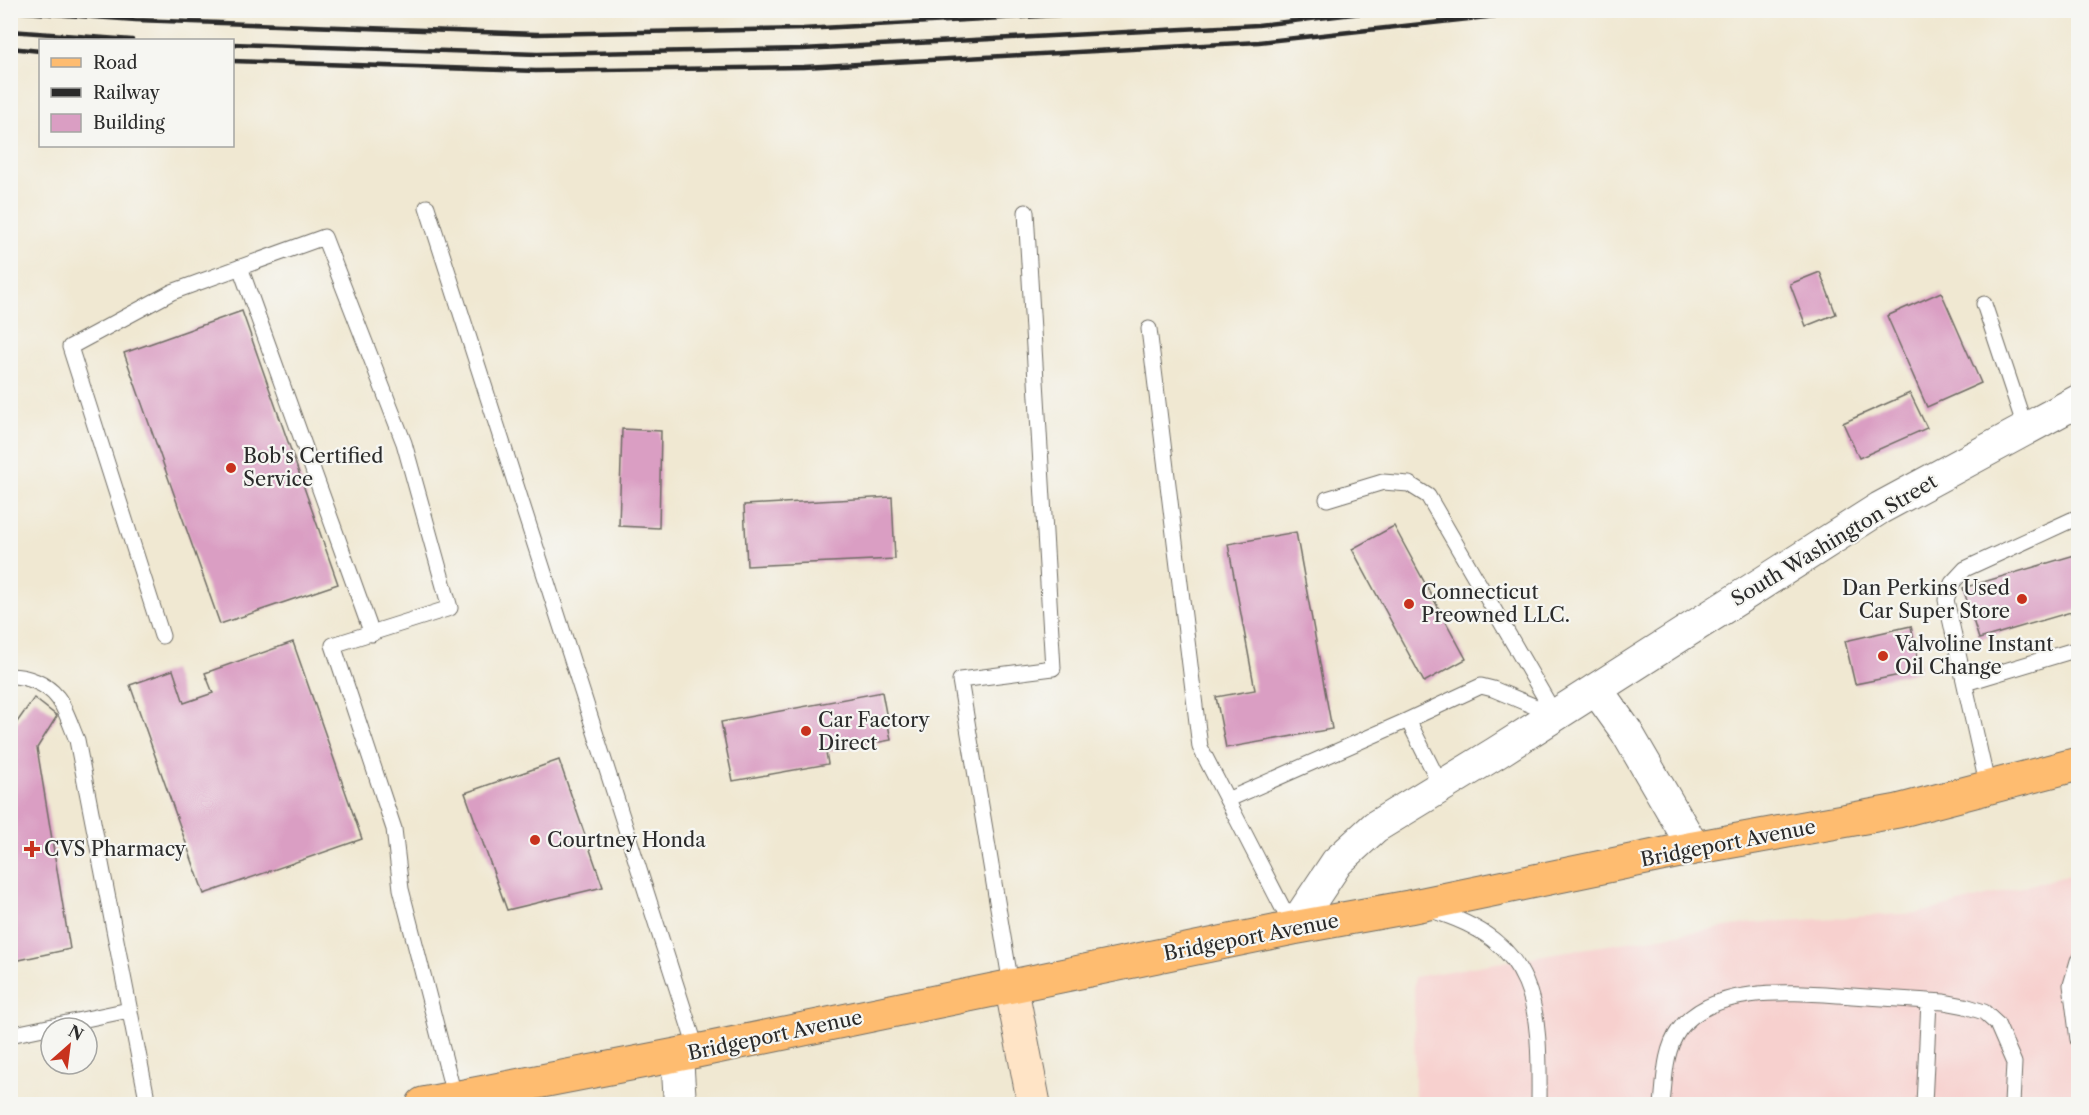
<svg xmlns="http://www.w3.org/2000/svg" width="2089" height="1115" font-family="'Libre Caslon Text',serif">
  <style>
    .built { fill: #f7d0ce }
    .building { fill: #da9ec3 }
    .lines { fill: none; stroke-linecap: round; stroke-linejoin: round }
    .lane-casing { stroke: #706d65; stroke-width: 17 }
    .street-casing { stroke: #706d65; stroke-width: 34 }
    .secondary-casing { stroke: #706d65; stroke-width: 35 }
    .primary-casing { stroke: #706d65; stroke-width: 35 }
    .lane { stroke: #fff; stroke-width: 15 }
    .street { stroke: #fff; stroke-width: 32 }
    .secondary { stroke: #ffe4c6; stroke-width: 33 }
    .primary { stroke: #febc70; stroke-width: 33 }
    .rail { stroke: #2b2b2b; stroke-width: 4.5 }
    .poi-dot { fill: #c8321e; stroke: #f6f6f2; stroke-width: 2 }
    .labels { text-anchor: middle; stroke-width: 4.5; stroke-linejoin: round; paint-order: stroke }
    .poi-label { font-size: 20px; fill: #2b2b2b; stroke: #f6f6f2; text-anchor: start }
    .street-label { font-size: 20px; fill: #2b2b2b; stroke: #f6f6f2 }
  </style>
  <rect width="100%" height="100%" fill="#f6f6f2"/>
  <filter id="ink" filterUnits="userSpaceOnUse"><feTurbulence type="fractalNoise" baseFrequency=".0167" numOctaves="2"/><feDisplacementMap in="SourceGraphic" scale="12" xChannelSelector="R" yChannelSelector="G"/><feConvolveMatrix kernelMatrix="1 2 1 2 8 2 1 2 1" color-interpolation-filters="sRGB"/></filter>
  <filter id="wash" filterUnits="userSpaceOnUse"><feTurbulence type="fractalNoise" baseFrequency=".008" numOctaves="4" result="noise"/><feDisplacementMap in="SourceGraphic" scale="24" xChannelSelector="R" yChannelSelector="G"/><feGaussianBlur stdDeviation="1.35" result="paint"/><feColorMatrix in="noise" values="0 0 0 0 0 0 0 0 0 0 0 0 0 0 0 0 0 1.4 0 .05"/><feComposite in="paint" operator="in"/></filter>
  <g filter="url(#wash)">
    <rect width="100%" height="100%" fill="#f0e8d2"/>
    <path class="built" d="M2078 873V1104H1415L1414 977 1555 953 1752 923 1919 913Z"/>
    <g id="blocks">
      <path class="building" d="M1820 272 1836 314 1806 326 1790 284Z
        M1941 292 1981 383 1927 407 1887 316Z
        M242 311 338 584 220 624 124 353Z
        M1910 393 1927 428 1859 458 1843 423Z
        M622 429 661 431 659 528 619 526Z
        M892 497 895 559 747 566 744 505Z
        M1394 526 1466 659 1424 682 1352 549Z
        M1296 532 1332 729 1226 748 1216 697 1255 690 1228 544Z
        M2078 554V610L1979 639 1963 588Z
        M1911 626 1920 671 1855 684 1845 641Z
        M293 642 362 839 204 894 130 685 173 670 184 703 213 693 205 673Z
        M882 692 891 740 826 752 828 764 733 781 721 722Z
        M34 698 57 716 37 748 70 949 10 962V732Z
        M559 760 603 887 507 910 465 793Z"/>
    </g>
  </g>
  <g filter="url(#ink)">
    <use href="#blocks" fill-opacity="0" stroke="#706d65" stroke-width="1.5"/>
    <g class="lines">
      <g class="lane-casing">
        <path id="lane" d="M427 207 697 1051
          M240 267 372 634
          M1984 304 2026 430
          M1149 329 1200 747 1293 928
          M1327 499 1383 482 1409 484 1428 496 1555 715
          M162 636 70 347 172 292 324 237 404 443 450 608 333 645 394 829 401 889 455 1099
          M10 676C27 676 47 684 57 697 65 706 72 729 77 740L148 1104
          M1965 683 2078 649
          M1408 720 1481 686 1493 689 1555 715
          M1988 788 1946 600 1952 583 1965 569 2078 517
          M1227 800 1408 720 1441 786
          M1430 910C1539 941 1540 1007 1539 1104
          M2078 961 2071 985 2078 1040
          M1011 985 960 680 1053 668 1026 212
          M10 1035 129 1010
          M1662 1104C1665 1079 1664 1051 1679 1030 1714 982 1801 993 1852 996 1883 998 1913 1000 1944 1002L1965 1006 1984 1012 1997 1024 2014 1063 2012 1104
          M1924 1104 1929 1001"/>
      </g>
      <g class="street-casing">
        <path id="street" d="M1596 689 1626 731 1694 848
          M1293 928 1337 862 1375 827 1496 753 1880 508 2078 401
          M677 1055 680 1104"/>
      </g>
      <g class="secondary-casing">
        <path id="secondary" d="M1011 985 1034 1104"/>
      </g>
      <g class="primary-casing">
        <path id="primary" d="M423 1104 697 1051 1293 928 1409 907 1694 848 1898 811 2078 764"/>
      </g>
      <use href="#lane" class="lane"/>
      <use href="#street" class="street"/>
      <use href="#secondary" class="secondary"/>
      <use href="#primary" class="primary"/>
      <path class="rail" d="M10 11 136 20 537 34 803 29 1147 10
        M10 31 132 40
        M232 44 537 54 803 49 1258 25 1388 10
        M10 48 40 51
        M232 61 536 71 804 67 1259 42 1550 10"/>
    </g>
  </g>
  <g class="poi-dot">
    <circle cx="231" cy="468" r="6"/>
    <circle cx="2022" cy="599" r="6"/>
    <circle cx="1409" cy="604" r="6"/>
    <circle cx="1883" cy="656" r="6"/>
    <circle cx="806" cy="731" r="6"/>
    <circle cx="535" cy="840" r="6"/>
    <path d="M29 840h6v6h6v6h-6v6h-6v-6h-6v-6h6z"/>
  </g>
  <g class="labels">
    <g class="poi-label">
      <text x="243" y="463">Bob's Certified<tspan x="243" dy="23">Service</tspan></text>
      <text x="2010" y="595" text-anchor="end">Dan Perkins Used<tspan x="2010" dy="23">Car Super Store</tspan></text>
      <text x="1421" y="599">Connecticut<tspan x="1421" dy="23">Preowned LLC.</tspan></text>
      <text x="1895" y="651">Valvoline Instant<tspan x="1895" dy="23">Oil Change</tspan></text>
      <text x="818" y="727">Car Factory<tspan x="818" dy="23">Direct</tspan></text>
      <text x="547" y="847">Courtney Honda</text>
      <text x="44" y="856">CVS Pharmacy</text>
    </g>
    <g class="street-label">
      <text transform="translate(1834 540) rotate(-31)" y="7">South Washington Street</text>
      <text transform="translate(1728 843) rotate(-11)" y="7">Bridgeport Avenue</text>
      <text transform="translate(1251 937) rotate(-11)" y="7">Bridgeport Avenue</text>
      <text transform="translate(775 1035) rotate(-12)" y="7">Bridgeport Avenue</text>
    </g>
  </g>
  <rect width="2089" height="1115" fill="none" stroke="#f6f6f2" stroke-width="36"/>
  <rect x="39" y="39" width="195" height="108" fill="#f6f6f2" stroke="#a5a5a2" stroke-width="1.5"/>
  <rect x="51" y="58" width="30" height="9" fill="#febc70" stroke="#a5a5a2" stroke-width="1.5"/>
  <text x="93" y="69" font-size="18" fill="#2b2b2b">Road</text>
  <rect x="51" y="88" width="30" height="9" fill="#2b2b2b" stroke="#a5a5a2" stroke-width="1.5"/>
  <text x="93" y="99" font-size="18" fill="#2b2b2b">Railway</text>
  <rect x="51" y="114" width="30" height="18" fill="#da9ec3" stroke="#a5a5a2" stroke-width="1.5"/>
  <text x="93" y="129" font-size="18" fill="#2b2b2b">Building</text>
  <g transform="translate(69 1046) rotate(28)"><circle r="28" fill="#f6f6f2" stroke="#a5a5a2" stroke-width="1.5"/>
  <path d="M0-4.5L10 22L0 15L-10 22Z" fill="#c8321e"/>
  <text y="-9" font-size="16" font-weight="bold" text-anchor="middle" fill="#2b2b2b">N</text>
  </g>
</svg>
